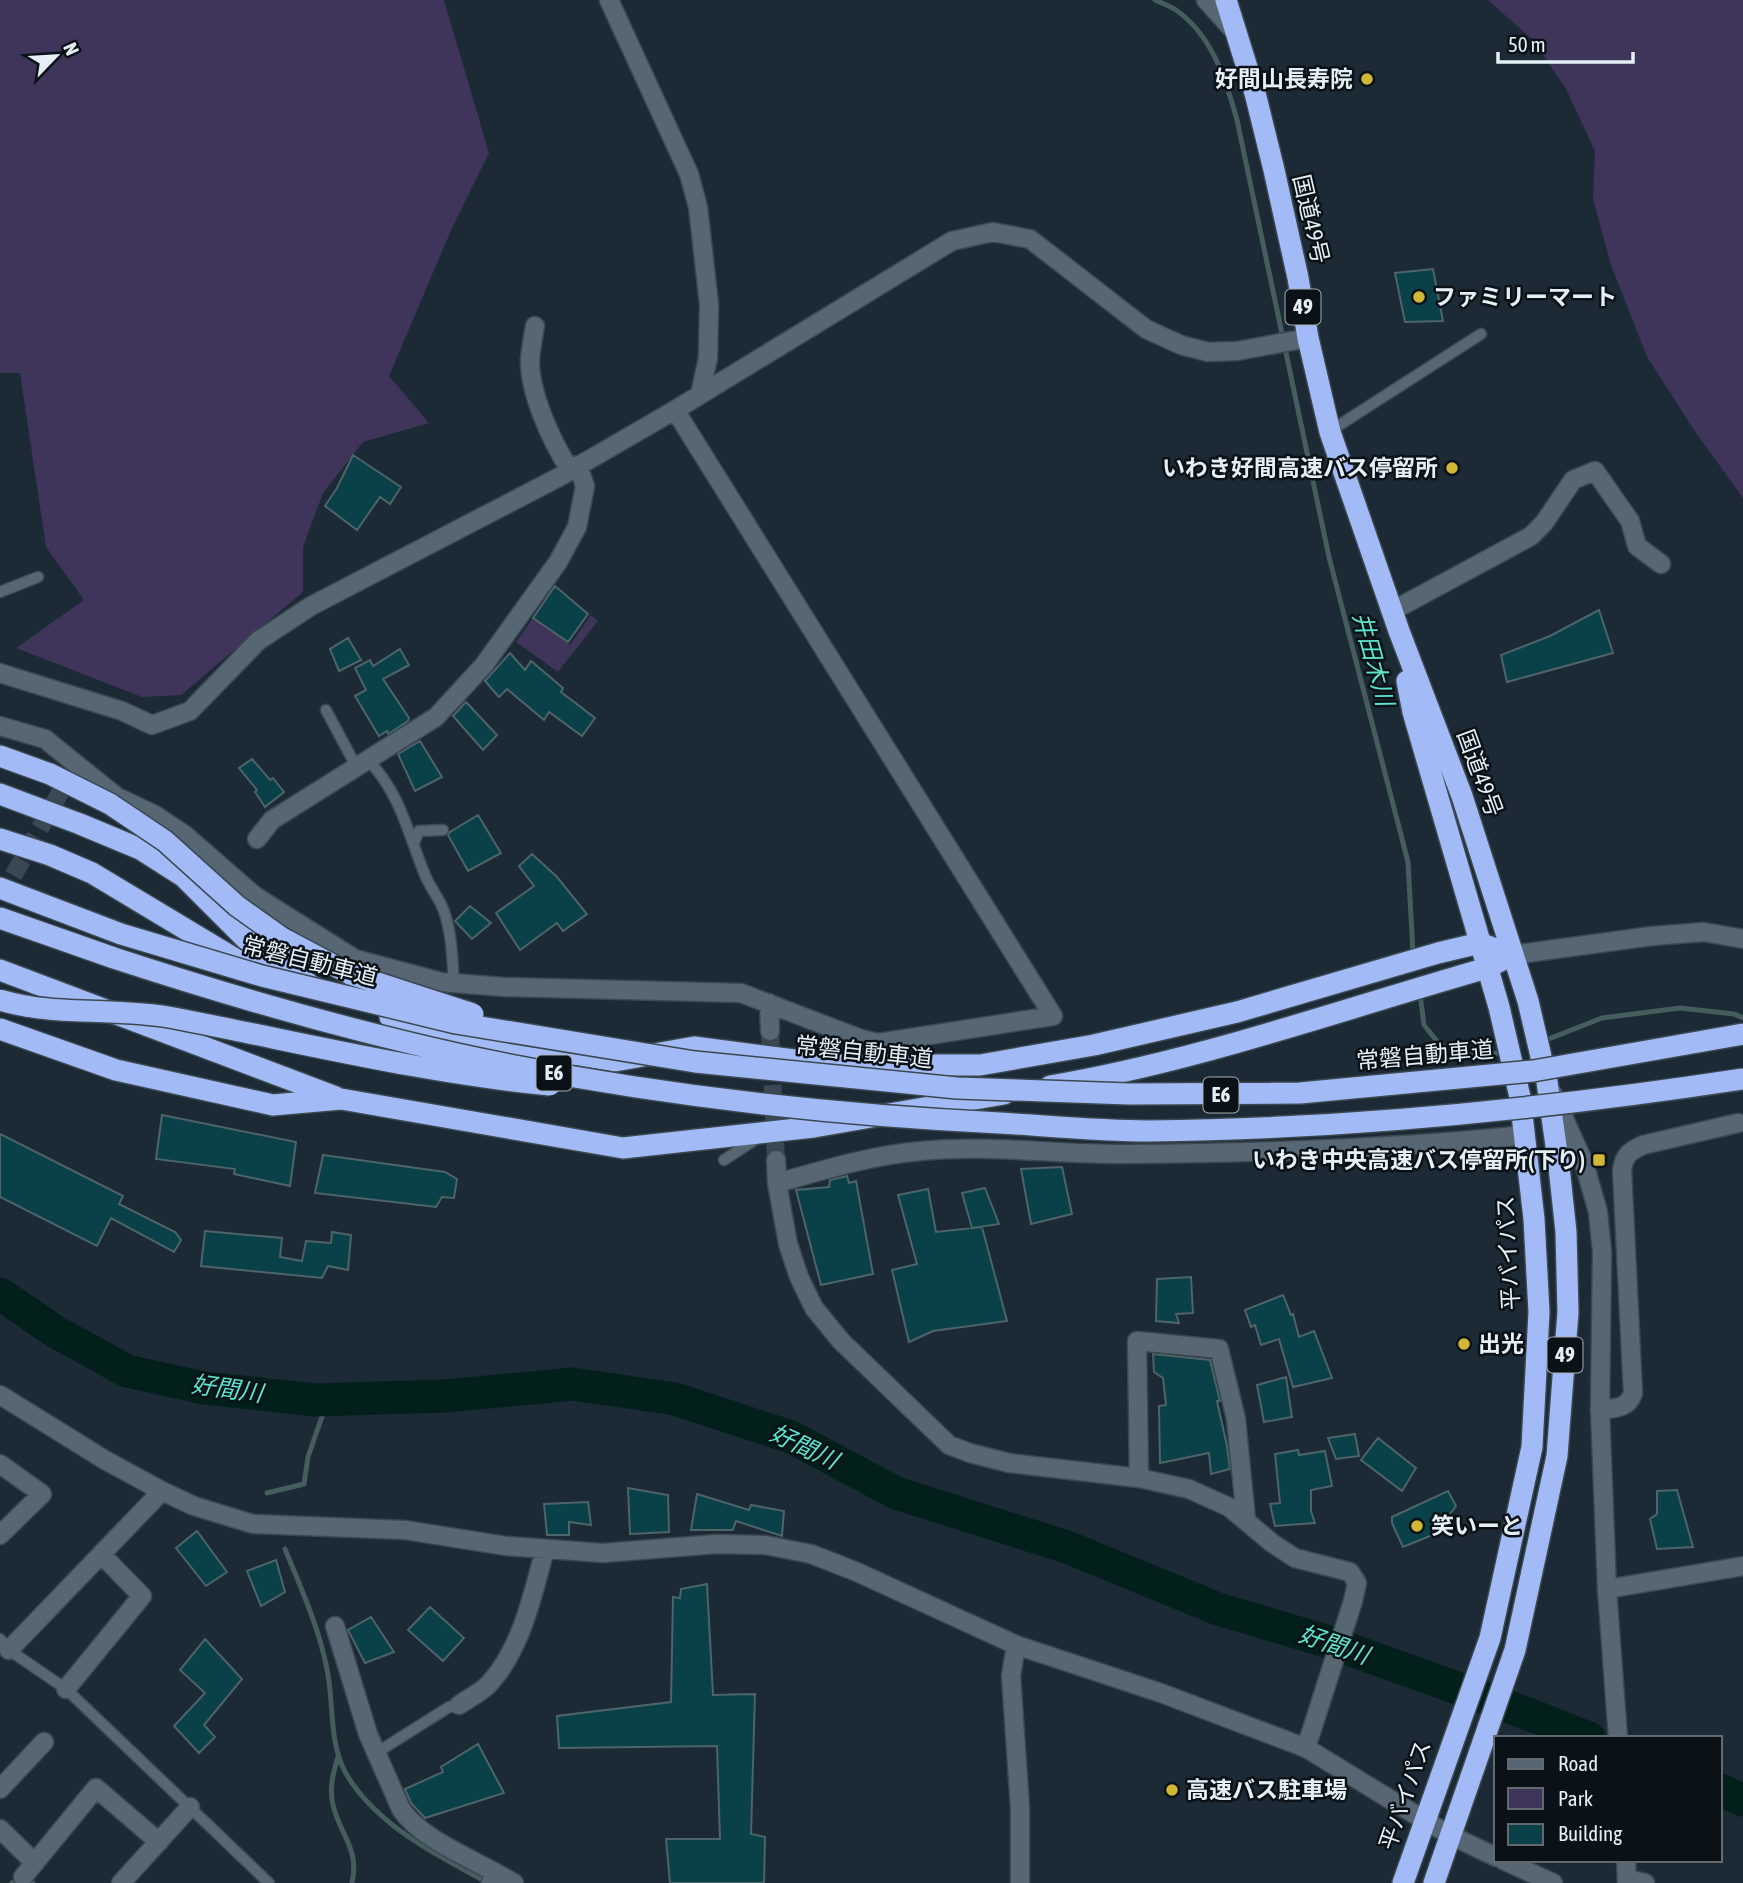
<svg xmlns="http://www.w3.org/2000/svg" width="1743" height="1883" font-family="'Asap Condensed','Noto Sans JP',sans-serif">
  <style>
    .green { fill: #3f355b }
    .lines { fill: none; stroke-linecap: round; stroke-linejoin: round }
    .stream { stroke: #465d5d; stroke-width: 5 }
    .river { stroke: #021f1b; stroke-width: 33 }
    .building { fill: #0a4048; stroke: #4d6468; stroke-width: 2 }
    .street-tunnel { stroke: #394852; stroke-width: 18; stroke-dasharray: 18 9; stroke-linecap: butt }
    .lane-casing { stroke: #3b4850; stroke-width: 13 }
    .street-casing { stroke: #3b4850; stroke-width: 21 }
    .secondary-casing { stroke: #3b4850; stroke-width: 21 }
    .highway-casing { stroke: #3b4850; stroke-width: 24 }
    .lane { stroke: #566773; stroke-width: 10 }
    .street { stroke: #566773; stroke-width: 18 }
    .secondary { stroke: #566773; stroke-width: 18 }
    .highway { stroke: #a2bbf7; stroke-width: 21 }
    .highway-bridge-casing { stroke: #3b4850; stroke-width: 24; stroke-linecap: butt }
    .highway-bridge { stroke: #a2bbf7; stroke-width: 21 }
    .poi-dot { fill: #d2b736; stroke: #0b1217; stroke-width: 2.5 }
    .labels { text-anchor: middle; stroke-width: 5; stroke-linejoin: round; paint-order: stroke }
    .shield { fill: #0b1217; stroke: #a4adb3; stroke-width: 2 }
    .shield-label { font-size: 21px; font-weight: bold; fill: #e5eff6 }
    .poi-label { font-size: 23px; font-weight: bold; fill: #e5eff6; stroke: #0b1217; text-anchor: start }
    .street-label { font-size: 23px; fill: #e5eff6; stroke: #0b1217 }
    .water-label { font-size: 24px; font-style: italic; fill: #5ee5d0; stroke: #0b1217 }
  </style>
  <rect width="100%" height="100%" fill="#1b2a35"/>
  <path class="green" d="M0 0H444L489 153 452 228 389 376 429 423 363 442 323 493 303 547V592L181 695 142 697 16 648 84 600 46 547 20 373H0Z
    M1488 0H1743V498L1696 433 1647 357 1611 265 1593 199 1595 151 1566 89 1533 40Z
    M591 615 598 621 558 672 516 642 533 618 570 645Z"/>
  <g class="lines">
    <path class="stream" d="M1155 0C1162 3 1170 6 1176 10 1212 35 1226 80 1237 120L1329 557 1408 862 1413 953
      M1420 994 1424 1025 1440 1045 1482 1057 1504 1051
      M1541 1042 1602 1018 1680 1008 1734 1014 1743 1018
      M267 1493 304 1484 308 1457 328 1399
      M285 1549C301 1588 319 1628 327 1669 335 1708 327 1749 352 1783 385 1830 439 1856 488 1883
      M338 1757C333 1773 329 1788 333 1805 340 1835 360 1849 352 1883
      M12 1883 23 1877 33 1883"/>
    <path class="river" d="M0 1294 56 1332 127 1371 204 1388 315 1400 445 1396 573 1384 675 1399 791 1437 896 1493 1067 1547 1218 1609 1326 1641 1510 1707 1589 1738
      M1720 1790 1743 1800"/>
  </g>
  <path class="building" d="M1433 269 1443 321 1405 322 1395 273Z
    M353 455 401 487 390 504 380 497 357 530 325 506 337 488Z
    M555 586 588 614 568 642 533 618Z
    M1599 610 1613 653 1507 682 1501 655 1550 636Z
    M348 638 361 660 339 671 330 649Z
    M400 649 409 665 383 679 409 718 408 721 388 734 387 731 379 736 355 696 366 690 355 668 370 660 373 666Z
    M510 653 525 670 531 661 563 688 561 692 595 718 582 736 549 712 544 720 507 689 499 697 485 681Z
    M466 702 497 735 483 750 453 716Z
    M420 741 442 777 415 791 398 754Z
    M252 759 270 780 273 778 284 792 265 807 255 792 257 790 239 768Z
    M478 815 501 853 468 871 448 835 450 832Z
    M532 854 557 877 587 914 563 931 557 923 520 950 496 913 534 886 519 866Z
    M470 906 491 923 472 939 455 921Z
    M162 1115 296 1142 290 1186 234 1174 235 1169 156 1159Z
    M0 1134 123 1196 119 1204 175 1232 181 1240 174 1252 111 1218 97 1246 0 1197Z
    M323 1155 445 1172 457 1179 454 1198 442 1197 436 1207 315 1193Z
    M1062 1167 1072 1214 1031 1224 1021 1169Z
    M847 1176 849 1183 856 1181 873 1274 821 1285 796 1190 829 1187 830 1180Z
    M985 1188 999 1224 972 1228 962 1193Z
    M928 1189 936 1232 982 1227 1007 1321 933 1331 909 1342 892 1270 917 1264 898 1195Z
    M205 1231 282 1238 280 1257 302 1261 306 1241 331 1243 332 1232 351 1235 348 1270 328 1266 322 1278 201 1266Z
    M1191 1277 1193 1313 1176 1314 1179 1323 1156 1321 1157 1279Z
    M1283 1295 1291 1315 1293 1314 1299 1337 1314 1331 1332 1378 1293 1387 1279 1339 1261 1345 1255 1325 1251 1327 1245 1310Z
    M1153 1354 1210 1360 1220 1401H1217L1227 1446 1230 1469 1211 1474 1209 1453 1160 1463 1159 1406 1166 1405 1163 1378 1154 1372Z
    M1286 1377 1292 1417 1264 1422 1257 1385Z
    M1355 1434 1359 1456 1336 1459 1328 1438Z
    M1378 1438 1416 1468 1402 1491 1361 1460Z
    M1298 1450 1299 1455 1325 1451 1332 1486 1311 1490V1511L1315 1523 1275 1526 1270 1504 1280 1503 1275 1454Z
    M628 1488 668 1495 669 1532 630 1534Z
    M1677 1490 1693 1547 1657 1549 1650 1519 1657 1514V1491Z
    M1448 1491 1456 1506 1435 1534 1403 1547 1392 1523V1517Z
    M697 1494 749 1510 751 1505 784 1511 782 1536 736 1521 733 1530H691Z
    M588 1502 591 1525 569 1522V1535H547L544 1504Z
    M197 1531 227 1572 206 1586 176 1548Z
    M276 1560 285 1592 261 1606 247 1571Z
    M707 1584 713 1695 755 1694 751 1834 765 1837 764 1883H670L666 1839H720L717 1746 559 1748 557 1716 671 1702 673 1597 680 1598 681 1589Z
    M430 1607 464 1638 443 1661 408 1630Z
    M371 1617 394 1652 365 1663 348 1630Z
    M205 1639 242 1679 204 1725 215 1737 199 1753 174 1726 205 1693 180 1670Z
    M478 1744 504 1793 425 1818 411 1803 405 1789 443 1772 441 1767Z"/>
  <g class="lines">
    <path class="street-tunnel" d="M0 899 70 775
      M770 1031 776 1160"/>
    <g class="lane-casing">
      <path id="lane" d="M1330 431 1481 334
        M0 592 38 577
        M326 710 357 768
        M368 760C401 794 408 834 425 875 429 885 436 894 441 904 452 928 452 956 454 983
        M414 843 419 831 443 830
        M724 1160 756 1139
        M0 1639 9 1650 66 1689 269 1883
        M376 1753 449 1707 459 1705"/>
    </g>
    <g class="street-casing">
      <path id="street" d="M609 0 689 174 698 207 709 304 708 358 700 394
        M1206 0 1234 31
        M535 326C533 337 531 348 530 359 529 393 552 442 570 470
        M1392 611 1531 536 1544 523 1573 480 1595 471 1630 521 1637 546 1661 564
        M0 673 122 711 152 725 190 711 258 641 311 606 561 476 675 410 952 241 993 232 1030 239 1146 329 1181 345 1208 352 1237 351 1308 338
        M0 726 45 739 117 797 155 815 185 835 255 896 355 959 441 982 504 987 741 993 861 1039 878 1043 1053 1016 675 410
        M257 839 272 820 436 717 484 665 558 562 577 527 585 486 578 465
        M769 1003 770 1031
        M1553 1094 1584 1163 1598 1212 1602 1252 1600 1410C1615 1408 1628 1409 1633 1393L1622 1170C1624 1155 1630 1151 1643 1145L1738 1123
        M776 1160 777 1183
        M0 1395 105 1460 162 1491 194 1506 253 1524 405 1530 506 1546 603 1553 717 1544 765 1545 811 1554 857 1572 1016 1645 1161 1693 1306 1748 1424 1820
        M0 1464 42 1494 0 1535
        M1139 1478 1137 1341 1219 1349 1236 1419 1246 1519
        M1607 1589 1743 1566
        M335 1626 368 1734 401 1809C420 1838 466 1856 496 1873
        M1016 1645 1011 1676 1020 1808V1883
        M9 1650 162 1491
        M66 1689 142 1596 101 1554
        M459 1705C469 1698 482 1692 490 1683 522 1647 533 1594 545 1549
        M1306 1748 1353 1601 1357 1583 1350 1572 1295 1558 1272 1543 1229 1507 1189 1489 1139 1478 1009 1463 970 1453 949 1445 841 1341 814 1308 799 1277 788 1244 777 1183C824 1170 872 1155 921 1151 990 1144 1059 1155 1128 1154 1261 1153 1393 1149 1525 1135
        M0 1789 44 1742
        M0 1829 35 1863
        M23 1877 96 1788 159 1842
        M1627 1879 1645 1883
        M491 1882 496 1873 514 1883
        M121 1883 190 1807"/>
    </g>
    <g class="secondary-casing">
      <path id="secondary" d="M1512 955 1652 936 1704 932 1743 939
        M1600 1410 1607 1589 1618 1738
        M1424 1820 1450 1835 1496 1857
        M1503 1860 1553 1883
        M1626 1860 1627 1883"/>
    </g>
    <g class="highway-casing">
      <path id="highway" d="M1226 0 1255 93 1274 170 1298 278 1308 338 1330 432 1399 631 1462 796 1528 1001 1547 1082 1559 1167 1566 1232 1568 1312 1557 1456 1515 1650 1434 1883
        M0 756 50 774
        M0 794 80 824 140 849 184 877 246 939 316 989
        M0 839 50 855 92 873 255 971
        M0 888 121 934
        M0 918 114 958
        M0 970 336 1097
        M390 1017 474 1038 615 1061 694 1047 834 1065H980L1094 1045 1237 1012 1438 953 1480 943 1512 955
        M0 1029 116 1070 273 1105 341 1099 623 1148 814 1127 1004 1094
        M1050 1086C1198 1061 1343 1009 1487 968L1512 955
        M1403 1883 1490 1638 1532 1447 1539 1312 1534 1219 1520 1097 1499 1007 1413 712 1407 681"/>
    </g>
    <use href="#lane" class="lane"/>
    <use href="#street" class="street"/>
    <use href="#secondary" class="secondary"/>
    <use href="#highway" class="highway"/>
    <g class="highway-bridge-casing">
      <path id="highway-bridge" d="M50 774 110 804 165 841 237 906 282 938 350 974 473 1014
        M121 934 262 976 456 1023 695 1062 957 1088 1129 1094 1300 1093 1533 1071 1743 1034
        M114 958C227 995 341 1028 457 1054 636 1093 817 1114 1000 1123 1049 1126 1099 1131 1149 1131 1348 1129 1546 1109 1743 1079
        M0 1000C57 1017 116 1007 174 1018 299 1042 423 1073 550 1085"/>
    </g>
    <use href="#highway-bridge" class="highway-bridge"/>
  </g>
  <g class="poi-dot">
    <circle cx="1367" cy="79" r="7"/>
    <circle cx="1419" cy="297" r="7"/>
    <circle cx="1452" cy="468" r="7"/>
    <rect x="1592" y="1153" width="14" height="14" rx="3.5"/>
    <circle cx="1464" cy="1344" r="7"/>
    <circle cx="1417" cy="1526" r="7"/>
    <circle cx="1172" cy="1790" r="7"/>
  </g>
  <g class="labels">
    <g class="shield">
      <rect x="1285.5" y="289.5" width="35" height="35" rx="5"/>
      <rect x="536.5" y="1055.5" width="35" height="35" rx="5"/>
      <rect x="1203.5" y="1077.5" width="35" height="35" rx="5"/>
      <rect x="1547.5" y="1337.5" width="35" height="35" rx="5"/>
    </g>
    <g class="shield-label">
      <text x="1303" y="314">49</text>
      <text x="554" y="1080">E6</text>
      <text x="1221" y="1102">E6</text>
      <text x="1565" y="1362">49</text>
    </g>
    <g class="poi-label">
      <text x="1353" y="87" text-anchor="end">好間山長寿院</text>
      <text x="1433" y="305">ファミリーマート</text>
      <text x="1438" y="476" text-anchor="end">いわき好間高速バス停留所</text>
      <text x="1585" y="1168" text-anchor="end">いわき中央高速バス停留所(下り)</text>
      <text x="1478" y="1352">出光</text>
      <text x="1431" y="1534">笑いーと</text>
      <text x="1186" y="1798">高速バス駐車場</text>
    </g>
    <g class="street-label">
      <text transform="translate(1311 219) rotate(77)" y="8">国道49号</text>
      <text transform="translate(1480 773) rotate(70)" y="8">国道49号</text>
      <text transform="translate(310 961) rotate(14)" y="8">常磐自動車道</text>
      <text transform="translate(864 1052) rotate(6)" y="8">常磐自動車道</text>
      <text transform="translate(1425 1055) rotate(-5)" y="8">常磐自動車道</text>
      <text transform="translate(1508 1253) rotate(-93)" y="8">平バイパス</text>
      <text transform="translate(1405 1795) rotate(-71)" y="8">平バイパス</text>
    </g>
    <g class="water-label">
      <text transform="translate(1373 659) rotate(75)" y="8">井田木川</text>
      <text transform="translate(227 1389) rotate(8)" y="8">好間川</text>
      <text transform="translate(804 1447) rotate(25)" y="8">好間川</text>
      <text transform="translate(1334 1645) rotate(19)" y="8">好間川</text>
    </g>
  </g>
  <rect x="1494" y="1736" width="228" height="126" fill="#0b1217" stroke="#626a70" stroke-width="2"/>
  <rect x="1508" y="1759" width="35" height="10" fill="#566773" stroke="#626a70" stroke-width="2"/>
  <text x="1558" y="1771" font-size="21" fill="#e5eff6">Road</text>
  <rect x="1508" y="1788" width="35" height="21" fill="#3f355b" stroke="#626a70" stroke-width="2"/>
  <text x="1558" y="1806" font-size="21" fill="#e5eff6">Park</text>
  <rect x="1508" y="1824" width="35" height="21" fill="#0a4048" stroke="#626a70" stroke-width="2"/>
  <text x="1558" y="1841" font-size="21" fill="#e5eff6">Building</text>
  <g transform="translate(56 56) rotate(65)" stroke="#0b1217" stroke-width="5" paint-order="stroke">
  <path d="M0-5L12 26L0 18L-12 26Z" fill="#e5eff6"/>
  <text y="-10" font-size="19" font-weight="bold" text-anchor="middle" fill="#e5eff6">N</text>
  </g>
  <path d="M1498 52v10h135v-10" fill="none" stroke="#e5eff6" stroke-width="3.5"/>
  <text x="1508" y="52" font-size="21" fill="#e5eff6" stroke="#0b1217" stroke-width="5" paint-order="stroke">50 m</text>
</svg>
